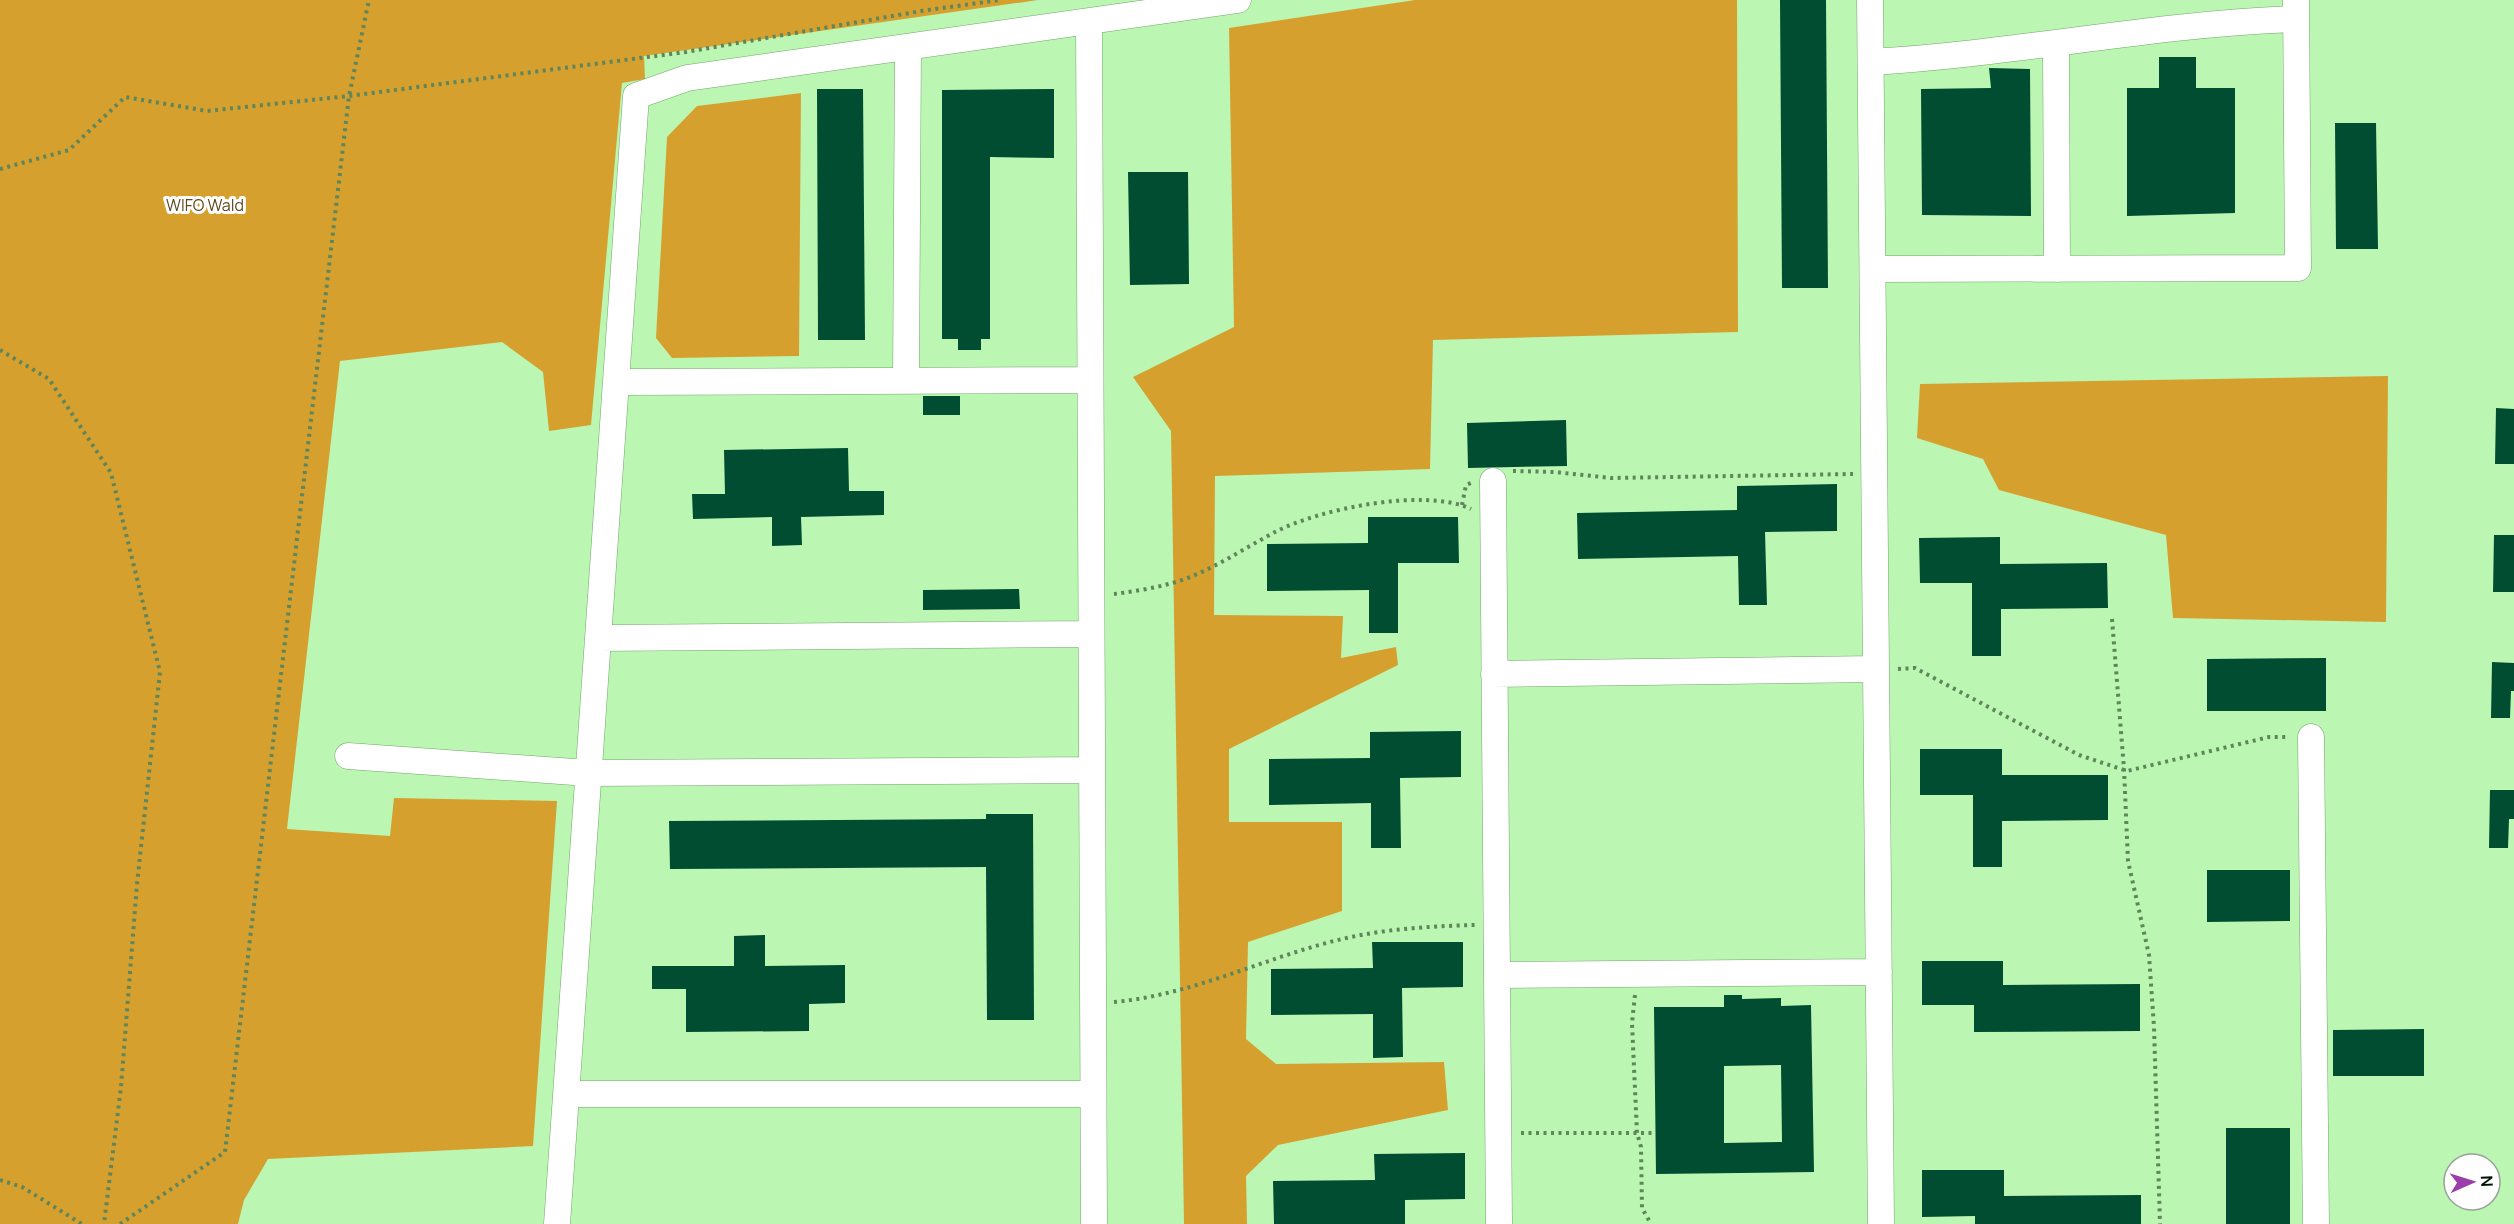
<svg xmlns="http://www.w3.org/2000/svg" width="2514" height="1224" font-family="Manrope,sans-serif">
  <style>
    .forest { fill: #d6a02f }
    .building { fill: #004d31; fill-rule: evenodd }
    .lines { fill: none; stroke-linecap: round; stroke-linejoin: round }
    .minor-casing { stroke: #70a768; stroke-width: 27 }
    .path { stroke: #5f855a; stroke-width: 4; stroke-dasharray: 3 4.5; stroke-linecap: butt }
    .minor { stroke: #fff; stroke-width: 26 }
    .labels { text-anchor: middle; stroke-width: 6; stroke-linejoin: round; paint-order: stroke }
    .park-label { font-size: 16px; fill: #5f481d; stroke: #fff }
  </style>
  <rect width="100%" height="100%" fill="#bcf6b3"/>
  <path class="forest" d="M0 0H1038L644 56 645 79 622 83 591 425 549 431 543 372 502 342 340 361 287 829 390 836 394 798 557 801 533 1146 268 1159 244 1200 238 1224H0Z
    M1415 0H1737L1738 332 1433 340 1430 469 1215 476 1214 615 1343 616 1341 658 1396 647 1398 665 1229 749V822H1342V911L1248 942 1246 1039 1276 1064 1444 1062 1448 1110 1278 1145 1246 1176 1247 1224H1184L1171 431 1133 377 1234 327 1229 28Z
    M801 93 799 356 672 358 656 338 667 137 697 106Z
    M2388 376 2386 622 2173 618 2166 535 1999 490 1983 459 1917 438 1920 384Z"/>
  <path class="building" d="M1780 0H1826L1828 288H1782Z
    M2159 57H2196V88H2235V213L2127 216V88H2159Z
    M1989 68 2030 69 2031 216 1922 215 1921 89 1991 88Z
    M817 89H863L865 340H818Z
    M1054 89V158L990 157V339H981V350H958V339H942V90Z
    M2335 123H2376L2378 249H2336Z
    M1128 172H1188L1189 284 1130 285Z
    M923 396H960V415H923Z
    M2496 408 2514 409V464H2495Z
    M1566 420 1567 466 1468 468 1467 423Z
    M848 448 849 491H884V515L801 517 802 545 772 546V517L693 519 692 494H725L724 450Z
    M1837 484V531L1765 532 1767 605H1739L1738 556 1578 559 1577 513 1737 510V486Z
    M1368 517H1458L1459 563H1398V633H1369V590L1267 591V544L1368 543Z
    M2494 535H2514V592H2493Z
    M2000 537V564L2107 563 2108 608 2001 609V656H1972V583H1920L1919 538Z
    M1019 589 1020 609 923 610V590Z
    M2326 658V711H2207V659Z
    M2492 662 2514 663V691H2511L2510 718H2491Z
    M1461 731V777L1400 778 1401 848H1371V803L1269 805V759L1370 758V732Z
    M1920 749H2002V775H2108V820L2002 821V867H1973V795H1920Z
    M2490 790H2514V819H2509L2508 848H2489Z
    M986 814H1033L1034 1020H987L986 867 670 869 669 821 986 819Z
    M2207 870H2290V921L2207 922Z
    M765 935V966L845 965V1003L809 1004V1031L686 1032V989H652V966H734V936Z
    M1372 942H1463V987L1402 988 1403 1057 1373 1058V1014L1271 1015V969L1373 968Z
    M1922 961H2003V985L2140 984V1031L1974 1032V1005H1922Z
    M1724 995H1742V999L1781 998V1006L1811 1005 1814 1172 1656 1174 1654 1007H1724ZM1781 1065 1782 1142 1724 1143V1066Z
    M2424 1029V1076H2333V1030Z
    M2226 1128H2290V1224H2226Z
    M1465 1153V1199L1405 1200V1224H1274L1273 1181 1375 1180 1374 1154Z
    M1922 1170H2004V1196L2141 1195V1224H1975V1216L1922 1217Z"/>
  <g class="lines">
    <g class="minor-casing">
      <path id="minor" d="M1870 0 1881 1224
        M1089 22 1094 1224
        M2056 43 2057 269
        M1871 62C2013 54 2153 24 2295 19
        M1873 269 2298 268 2296 0
        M906 381 908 47
        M616 382 1090 380
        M1493 481 1499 1224
        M598 638 1091 634
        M1494 674 1876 669
        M2311 737 2316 1224
        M348 756 588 773 1092 770
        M1497 975 1879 972
        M566 1094H1093
        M557 1224 636 96 687 78 1238 0"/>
    </g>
    <path class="path" d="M0 169 69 150 125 97 207 111 349 96 686 52 921 11 1000 0
      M0 350 49 379 111 473 160 672 137 884 121 1087 104 1224
      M1513 471 1555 472 1611 478 1853 474
      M1462 505 1466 485 1471 483
      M1114 594C1137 591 1162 587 1185 579 1217 567 1245 548 1275 532 1319 509 1425 487 1471 509
      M2112 619 2124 769 2128 861 2149 955 2154 1027 2160 1224
      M1898 669 1915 668 2079 755 2127 771 2269 737H2288
      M1635 995 1632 1023 1637 1133 1641 1147 1642 1208 1651 1224
      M1114 1002C1201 994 1276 951 1361 935 1398 928 1438 926 1475 925
      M1521 1133H1656
      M0 1180 22 1187 82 1224
      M120 1224 225 1152 349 96 369 0"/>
    <use href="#minor" class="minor"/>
  </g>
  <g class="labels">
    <g class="park-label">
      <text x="205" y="211">WIFO Wald</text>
    </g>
  </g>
  <g transform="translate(2472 1182) rotate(87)"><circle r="28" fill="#ffffff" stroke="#99a199" stroke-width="1.5"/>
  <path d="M0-4.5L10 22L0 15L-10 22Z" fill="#9a3faa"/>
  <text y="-9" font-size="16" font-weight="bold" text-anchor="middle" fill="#011300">N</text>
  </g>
</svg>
